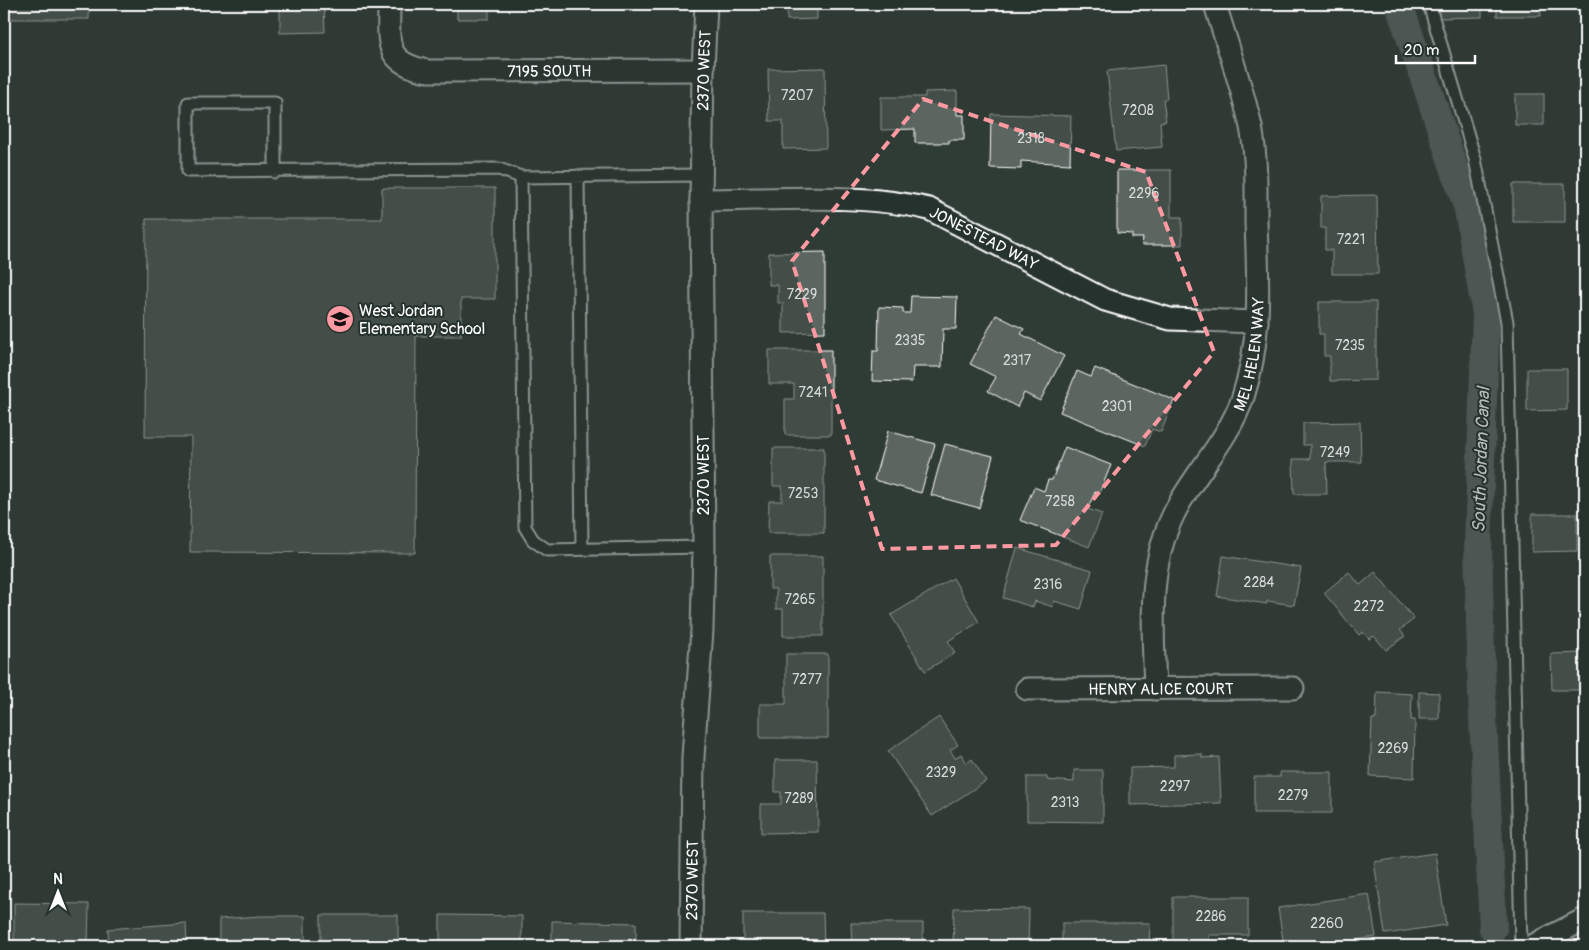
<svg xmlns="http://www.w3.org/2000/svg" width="1589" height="950" font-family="Pangolin,sans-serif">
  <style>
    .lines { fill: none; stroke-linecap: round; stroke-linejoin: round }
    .canal { stroke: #707975; stroke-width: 28 }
    .building { fill: #5b6661; stroke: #fff }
    .service-casing { stroke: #fff; stroke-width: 15 }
    .minor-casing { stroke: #fff; stroke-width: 25 }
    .service { stroke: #26332d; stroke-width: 11 }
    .minor { stroke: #26332d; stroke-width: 21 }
    .marked { fill: none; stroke: #ff9aa2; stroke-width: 4; stroke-dasharray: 10 6; stroke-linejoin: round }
    .labels { text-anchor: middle; stroke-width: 4; stroke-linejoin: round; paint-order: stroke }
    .number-label { font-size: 14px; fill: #d6d9d8 }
    .street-label { font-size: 16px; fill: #fff; stroke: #26332d }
    .poi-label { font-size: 16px; fill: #fff; stroke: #26332d; text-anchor: start }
    .water-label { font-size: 18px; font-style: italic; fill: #b8bcba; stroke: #26332d }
  </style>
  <rect width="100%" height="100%" fill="#2f3b35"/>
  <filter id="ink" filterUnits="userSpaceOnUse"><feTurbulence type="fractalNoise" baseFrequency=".02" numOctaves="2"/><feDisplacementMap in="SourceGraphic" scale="10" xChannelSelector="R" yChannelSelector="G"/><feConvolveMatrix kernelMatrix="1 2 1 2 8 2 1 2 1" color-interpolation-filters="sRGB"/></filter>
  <g filter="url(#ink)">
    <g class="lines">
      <path class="canal" d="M1399 4 1468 209 1486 314 1478 545 1482 697 1493 928"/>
    </g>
    <path class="building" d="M8 4H89V19H8Z
      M280 4H324L325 32 280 33Z
      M457 4H489V19H457Z
      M594 4H632V9H594Z
      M787 4H817V19L787 20Z
      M1439 4H1540L1541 16H1497V4H1482V17L1439 18Z
      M1164 65 1167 99H1163L1166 121 1160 122 1162 147 1116 151 1107 71Z
      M825 68 826 148 783 149V121H769L768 69Z
      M957 91V115H964V140H949V143H915V129L881 130V97H925V92Z
      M1515 94H1544V125H1515Z
      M991 114 1071 116 1070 164 1021 161V169L990 168Z
      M1117 170H1171V217H1182V245H1142L1143 238H1132V234L1117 233Z
      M1513 184H1565V222H1513Z
      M382 188H495V299H461V336H416L415 553 190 552 191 437H145L146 219H382Z
      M1377 195 1378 274H1332V250H1325V228H1321V196Z
      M825 252V332L783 333V303H778V285H769V253Z
      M911 296 957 297 956 329H943L942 367H913L912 382 872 381 873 351H878L879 307 903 308V313H910Z
      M1319 302H1376V380L1330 381V356H1324V334H1319Z
      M996 315 1024 329 1021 334 1064 356 1040 401 1024 393 1017 407 988 391 996 377 970 364Z
      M769 350H831V435H785V399H794V384H769Z
      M1095 368 1174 400 1161 432 1152 429 1145 446 1060 412 1077 371 1091 377Z
      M1527 369H1567V410L1527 411Z
      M1360 422 1361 462H1326L1327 494H1294L1293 459H1310V445H1303V423Z
      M888 431 935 444 921 493 874 480Z
      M945 444 993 456 979 508 931 495Z
      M1065 447 1111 465 1099 494 1095 492 1088 509 1102 514 1089 547 1020 520 1034 487 1044 491 1048 480H1052Z
      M773 448H824V533H768L769 501H782V486H773Z
      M1532 514H1577V551L1532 552Z
      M1017 548 1092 570 1081 609 1054 601 1053 607 1035 601 1033 607 1003 598Z
      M770 556H823V636H783V609H776V589H770Z
      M1223 556 1301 568 1294 605 1267 601V604L1217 596Z
      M1349 572 1360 585 1375 572 1414 619 1400 630 1405 636 1386 650 1374 636 1369 639 1363 632 1359 635 1324 593Z
      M953 578 979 622 948 641 955 653 925 671 891 615Z
      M1585 653V690H1552L1551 654Z
      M786 654H828V738H760V704H786Z
      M1377 692 1412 694 1411 720H1415L1414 778 1370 776 1372 719H1376Z
      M1419 692 1439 693V719H1419Z
      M939 717 958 745 950 750 955 758 961 754 967 763 972 759 986 781 932 816 888 751Z
      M1202 754V758L1219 757 1221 803 1130 805V768L1174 767V755Z
      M775 760H817L818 832 761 833V804H781V792H775Z
      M1074 770H1103V822L1027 821V777H1047V780L1074 782Z
      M1280 772H1332V813H1254V777H1280Z
      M1435 853 1446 925 1385 934 1374 862Z
      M1369 894 1376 937 1316 946H1284L1278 908Z
      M1173 897H1248V935H1209V946H1173Z
      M14 903 89 904 88 944H14Z
      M954 908 1029 909 1028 946H953Z
      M743 913H823L824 946H743Z
      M321 915H398V946H321Z
      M440 915 522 916V946H440Z
      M260 916H305V946H219V919Z
      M552 921 636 923V946H552Z
      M186 923 187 946H109L108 929Z
      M851 923H923V946H852Z
      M1062 923H1150L1149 946H1062Z"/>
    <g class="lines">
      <g class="service-casing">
        <path id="service" d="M1429 4 1475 159 1507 322 1521 946
          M275 172V103H188V171L499 169 521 177 701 175
          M578 176 582 549
          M521 177 525 527 533 540 547 550 704 547"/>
      </g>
      <g class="minor-casing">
        <g id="minor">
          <path id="s1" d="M389 4C389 42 383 63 428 71L703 70"/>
          <path id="s2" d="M701 200C774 200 858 192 929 209L1105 300 1170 319 1257 322"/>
          <path id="s3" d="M1027 689 1293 688"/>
          <path id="s4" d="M1155 689C1153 626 1146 561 1179 504 1199 469 1230 436 1243 397 1262 339 1258 282 1256 222 1256 190 1257 158 1251 127 1242 86 1227 45 1215 4"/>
          <path id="s5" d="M691 946 693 757 702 630 704 547 701 200 703 70 706 4"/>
          <path d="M1532 946 1585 919"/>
        </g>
      </g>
      <use href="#service" class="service"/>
      <use href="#minor" class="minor"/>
    </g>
  </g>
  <path d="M0 0H1589V950H0ZM923 99 1146 172 1214 352 1056 545 882 549 792 261Z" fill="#2f3b35" fill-opacity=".55" fill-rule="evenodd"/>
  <path class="marked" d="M923 99 1146 172 1214 352 1056 545 882 549 792 261Z"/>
  <defs>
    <g id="school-disc" transform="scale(1.4375)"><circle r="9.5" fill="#ff9aa2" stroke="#26332d"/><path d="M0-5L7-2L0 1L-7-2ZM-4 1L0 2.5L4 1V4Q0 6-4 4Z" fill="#111"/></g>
  </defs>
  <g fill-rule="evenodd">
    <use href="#school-disc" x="340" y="319"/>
  </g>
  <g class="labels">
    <g class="number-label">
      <text x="797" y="100">7207</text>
      <text x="1138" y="115">7208</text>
      <text x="1031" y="143">2318</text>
      <text x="1144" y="198">2296</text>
      <text x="1351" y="244">7221</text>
      <text x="802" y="299">7229</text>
      <text x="910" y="345">2335</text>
      <text x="1350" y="350">7235</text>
      <text x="1017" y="365">2317</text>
      <text x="813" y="397">7241</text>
      <text x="1117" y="411">2301</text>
      <text x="1335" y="457">7249</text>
      <text x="803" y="498">7253</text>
      <text x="1060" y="506">7258</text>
      <text x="1259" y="587">2284</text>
      <text x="1048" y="589">2316</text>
      <text x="800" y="604">7265</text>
      <text x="1369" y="611">2272</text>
      <text x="807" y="684">7277</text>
      <text x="1393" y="753">2269</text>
      <text x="941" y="777">2329</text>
      <text x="1175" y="791">2297</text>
      <text x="1293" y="800">2279</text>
      <text x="799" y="803">7289</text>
      <text x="1065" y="807">2313</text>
      <text x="1211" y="921">2286</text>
      <text x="1327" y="928">2260</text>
    </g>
    <g class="street-label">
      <text dy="6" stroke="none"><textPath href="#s5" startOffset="876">2370 WEST</textPath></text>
      <text dy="6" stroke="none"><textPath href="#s1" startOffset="211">7195 SOUTH</textPath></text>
      <text dy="6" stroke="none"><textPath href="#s2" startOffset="291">JONESTEAD WAY</textPath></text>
      <text dy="6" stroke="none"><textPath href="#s4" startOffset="358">MEL HELEN WAY</textPath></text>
      <text transform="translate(703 475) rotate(-90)" y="6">2370 WEST</text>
      <text dy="6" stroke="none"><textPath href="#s3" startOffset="134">HENRY ALICE COURT</textPath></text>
      <text dy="6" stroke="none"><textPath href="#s5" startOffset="66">2370 WEST</textPath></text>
    </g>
    <g class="poi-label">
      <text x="359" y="316">West Jordan<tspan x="359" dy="18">Elementary School</tspan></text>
    </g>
    <g class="water-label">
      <text transform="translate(1481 460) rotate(-88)" y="6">South Jordan Canal</text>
    </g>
  </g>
  <rect width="1589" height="950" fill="none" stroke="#26332d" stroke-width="20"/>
  <rect x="10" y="10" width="1569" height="930" fill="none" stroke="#fff" stroke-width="2" filter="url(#ink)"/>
  <g transform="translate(58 892)" stroke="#26332d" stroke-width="4" paint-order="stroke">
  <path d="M0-4L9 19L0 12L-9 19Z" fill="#ffffff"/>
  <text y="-8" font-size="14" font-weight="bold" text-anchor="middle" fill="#ffffff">N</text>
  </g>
  <path d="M1396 55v8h79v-8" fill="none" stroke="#ffffff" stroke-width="2.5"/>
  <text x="1404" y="55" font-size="15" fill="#ffffff" stroke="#26332d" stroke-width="4" paint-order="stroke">20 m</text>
</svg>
